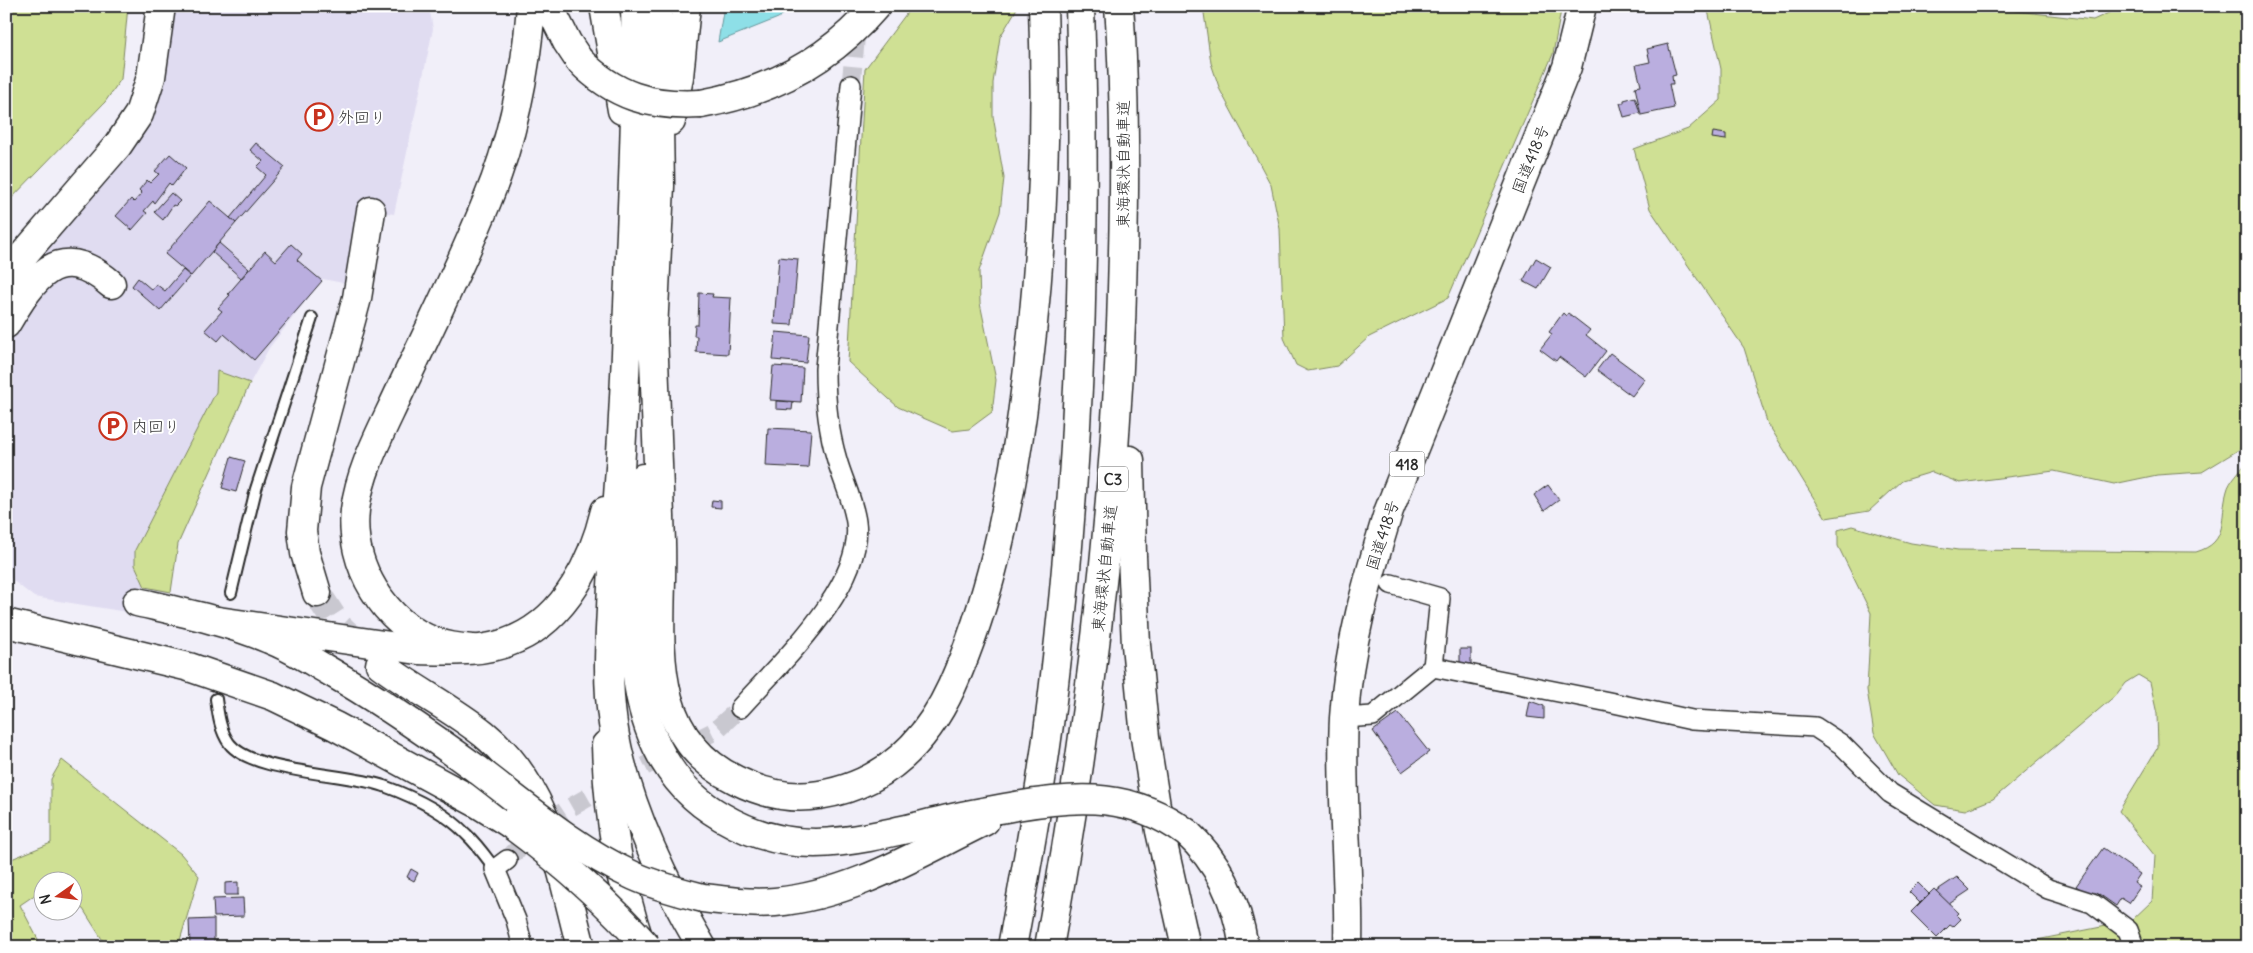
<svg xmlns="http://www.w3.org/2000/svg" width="2253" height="953" viewBox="0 0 2253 953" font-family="Delius,'Klee One',sans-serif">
  <rect width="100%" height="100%" fill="#f1eff9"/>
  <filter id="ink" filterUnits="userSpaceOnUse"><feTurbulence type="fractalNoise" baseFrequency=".02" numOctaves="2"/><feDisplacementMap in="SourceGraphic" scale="10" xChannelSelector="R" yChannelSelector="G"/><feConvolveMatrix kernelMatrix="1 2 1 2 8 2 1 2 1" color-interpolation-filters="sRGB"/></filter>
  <g filter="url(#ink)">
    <!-- built -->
    <polygon fill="#e0dcf1" points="166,6 429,6 433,29 394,214 371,211 358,286 323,279 269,348 250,383 178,544 164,618 34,597 6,575 6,323 26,258 105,166"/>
    <!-- green -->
    <g fill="#cfe094" stroke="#7d8660">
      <polygon points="6,6 128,6 121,79 105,102 6,204"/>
      <polygon points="912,6 1016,6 1016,10 1000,37 993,83 993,116 1004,178 1000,212 979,271 980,303 996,380 992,412 969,429 953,431 898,407 848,362 865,69"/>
      <polygon points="1203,6 1559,6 1561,10 1553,54 1448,298 1369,337 1337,366 1308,371 1296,365 1284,338 1280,229 1271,185 1220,90 1211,63"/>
      <polygon points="1707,6 2008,6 2016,11 2093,20 2124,6 2246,6 2244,58 2247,68 2247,418 2240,449 2202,472 2157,475 2114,484 2054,471 1960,483 1932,472 1902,481 1869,511 1826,518 1767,422 1744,348 1650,209 1634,149 1688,129 1721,100 1721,69"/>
      <polygon points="217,371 250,383 178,544 171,592 145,587 135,565 135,550 216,392"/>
      <path d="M 2247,462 L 2247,947 L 2002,947 L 2131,921 L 2152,901 L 2155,856 L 2119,811 L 2158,747 L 2157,714 L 2150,682 L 2138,675 L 2125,683 L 2116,695 L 1993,799 L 1965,810 L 1935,805 L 1898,775 L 1874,733 L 1867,690 L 1871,613 L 1838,546 L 1838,530 L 1852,526 L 1911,543 L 1958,550 L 2196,552 C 2230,542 2219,518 2227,491 C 2229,481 2241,470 2247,462 Z"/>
      <polygon points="62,760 181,854 199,876 178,947 107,947 83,909 73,903 72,880 42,880 42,890 20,905 42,947 6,947 6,860 9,860 51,843 51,779"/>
    </g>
    <!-- water -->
    <polygon fill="#8edfe7" stroke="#66979c" points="724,6 795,6 778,18 718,42"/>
    <!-- building -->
    <g fill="#baaedf" stroke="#2b2b2b">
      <polygon points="1668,44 1676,75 1672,76 1673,84 1669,84 1674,108 1641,115 1635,87 1641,86 1636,65 1650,62 1647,49"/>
      <polygon points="1635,97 1640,113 1624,117 1620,103 1624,103 1624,100"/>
      <polygon points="1713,132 1726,134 1726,140 1712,138"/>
      <polygon points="256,143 285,167 236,223 230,218 266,175 257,167 263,161 250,150"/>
      <polygon points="170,154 186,168 172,186 169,183 154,203 153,201 144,211 147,213 132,230 116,216 131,199 134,202 142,193 139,190 147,180 150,183 159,174 155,171"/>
      <polygon points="171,193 180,201 175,206 173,205 163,220 154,212"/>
      <polygon points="210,201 236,223 191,276 165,254"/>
      <polygon points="219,243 249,269 241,278 212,252"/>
      <polygon points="291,244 302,254 297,260 322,281 254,360 224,334 218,341 205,330 222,311 218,308 230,295 228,294 265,251 276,261"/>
      <polygon points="779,257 798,259 792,325 774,324"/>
      <polygon points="1536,258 1551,267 1538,289 1523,281"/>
      <polygon points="183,270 190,276 160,311 132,286 138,278 152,290 156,284 165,291"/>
      <polygon points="699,293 713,294 712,297 731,298 728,354 696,352 697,336 694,336 695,325 698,325"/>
      <polygon points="1563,313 1566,316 1568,313 1590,330 1586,335 1606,351 1586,377 1559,357 1556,361 1540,349 1552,334 1549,332"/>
      <polygon points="776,332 809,335 806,363 773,360"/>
      <polygon points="1610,353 1645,379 1632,396 1597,370"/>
      <polygon points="773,366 803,368 801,402 770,400"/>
      <polygon points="776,401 793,402 792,410 776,409"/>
      <polygon points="768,428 811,430 808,468 766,466"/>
      <polygon points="231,457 245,461 236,492 222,488"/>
      <polygon points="1548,485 1559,500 1544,511 1534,495"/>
      <polygon points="712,500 721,501 721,508 711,507"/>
      <rect x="1460" y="649" width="11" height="15"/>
      <polygon points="1530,701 1544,706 1544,719 1527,717"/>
      <polygon points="1398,713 1429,752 1402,772 1373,731"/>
      <polygon points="2103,848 2140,874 2134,883 2140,887 2129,903 2121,898 2116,906 2099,894 2095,899 2076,886"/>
      <polygon points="411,869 418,873 414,881 407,877"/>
      <polygon points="1957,877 1970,890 1949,904 1936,891"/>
      <polygon points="238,882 238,895 225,895 225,883"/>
      <polygon points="1918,883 1929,894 1920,903 1909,892"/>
      <polygon points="1934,889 1959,913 1957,915 1961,919 1953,927 1950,925 1937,938 1911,912"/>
      <polygon points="243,898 244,916 214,917 213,899"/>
      <polygon points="214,919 214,947 187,947 187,945 190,945 189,920"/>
    </g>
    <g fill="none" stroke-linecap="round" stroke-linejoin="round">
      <!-- minor-tunnel -->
      <g stroke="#c9c8d0" stroke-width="19" stroke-dasharray="19 9" stroke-linecap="butt">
        <polyline points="851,85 857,22"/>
        <polyline points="507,860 535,831 571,807 637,770 715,731 740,708"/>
      </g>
      <!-- motorway-tunnel -->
      <polyline stroke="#c9c8d0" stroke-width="28" stroke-dasharray="28 14" stroke-linecap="butt" points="317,593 339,627 364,650"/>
      <!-- service casing -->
      <g stroke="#2b2b2b" stroke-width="14">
        <g id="service">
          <polyline points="231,593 256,489 312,318"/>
          <path d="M 216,699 C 218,713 220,731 229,743 C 251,773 347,773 384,786 C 414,797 444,811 466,834 C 477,844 486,857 495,869"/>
        </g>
      </g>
      <!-- minor casing -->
      <g stroke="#2b2b2b" stroke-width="22">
        <g id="minor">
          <polyline points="1433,667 1609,702 1692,720 1815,727 1841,744 1890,793 2048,889 2092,903 2128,930 2134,947"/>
          <path d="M 740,708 C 779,664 865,586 856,522 C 853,500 843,481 837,460 C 828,430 825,401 825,369 L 851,85"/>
          <polyline points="1344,718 1373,716 1433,667 1440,598 1391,584"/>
          <polyline points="507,860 495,869 516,920 523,947"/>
        </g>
      </g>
      <!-- trunk casing -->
      <g stroke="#2b2b2b" stroke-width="31">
        <path id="trunk" d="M 1348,947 C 1350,871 1340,794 1344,718 C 1348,647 1368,578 1389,510 L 1567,67 L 1582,6"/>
      </g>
      <!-- motorway casing -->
      <g stroke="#2b2b2b" stroke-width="31">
        <g id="motorway">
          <polyline points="549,6 567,42 579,60"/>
          <polyline points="604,6 622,110"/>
          <path d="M 635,6 C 637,82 634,158 631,233 C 628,300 626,368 622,435 C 619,493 613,551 611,609 C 609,648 607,684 613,724 C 624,799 664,882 702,947"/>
          <path d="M 701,104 C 770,92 830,60 876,6"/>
          <polyline points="671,121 679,77 686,6"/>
          <polyline points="6,275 118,145 139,114 151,77 161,6"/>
          <path d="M 6,324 C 33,279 58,238 111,284"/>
          <path d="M 653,333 C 656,403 658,472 661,542 C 664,627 639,733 736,780 C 762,793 789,800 819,795 C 883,785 925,745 952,686 C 990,601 1009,508 1022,415 C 1041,280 1048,143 1043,6"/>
          <polyline points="652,352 660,186 657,6"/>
          <polyline points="1130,460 1132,556 1136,645 1145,737 1160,831 1186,947"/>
          <path d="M 643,478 C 635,590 605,750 722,817 C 751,834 782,843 815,843 C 862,842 908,828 953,818 C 974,813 995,810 1016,806"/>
          <polyline points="317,593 305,553 302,531 306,487 357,298 371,211"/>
          <path d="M 137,602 C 181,612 226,621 269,639 C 290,647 310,660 329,671 C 381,701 430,735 478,770"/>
          <path d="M 218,621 L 418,650 C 451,651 486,653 516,639 C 566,617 593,561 605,511"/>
          <polyline points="6,623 189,667 273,696 335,726 477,803 509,823"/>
          <path d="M 473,649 C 461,648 448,647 436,642 C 384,624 349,564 355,510 C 360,469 382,430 399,393 C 429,329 461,266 487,201 C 513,139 526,73 531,6"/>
          <path d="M 380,664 C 413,689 452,708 484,734 C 550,788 560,869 581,947"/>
          <path d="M 606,745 C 608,813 618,878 640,943"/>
          <path d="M 1187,833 C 1220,863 1237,903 1244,947"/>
          <path d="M 703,898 C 727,901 751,904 775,902 C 852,895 917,854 985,821"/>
          <path d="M 1012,947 C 1028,860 1044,772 1054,684 C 1081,460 1087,232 1080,6"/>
          <path d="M 1049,947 C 1091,717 1119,486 1123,253 C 1125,171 1125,88 1119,6"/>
        </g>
      </g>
      <!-- service -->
      <use href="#service" stroke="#fff" stroke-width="10"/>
      <!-- minor -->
      <use href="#minor" stroke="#fff" stroke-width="19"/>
      <!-- trunk -->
      <use href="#trunk" stroke="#fff" stroke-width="28"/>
      <!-- motorway -->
      <use href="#motorway" stroke="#fff" stroke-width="28"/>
      <!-- motorway-bridge casing -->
      <g stroke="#2b2b2b" stroke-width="31" stroke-linecap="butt">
        <g id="motorway-bridge">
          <path d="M 579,60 C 614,96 651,107 701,104"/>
          <path d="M 478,770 C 528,808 577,850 634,876 C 656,886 680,892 703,898"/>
          <path d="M 1016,806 C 1080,795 1133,793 1187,833"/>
          <path d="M 509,823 C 558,859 606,900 647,947"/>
        </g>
      </g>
      <!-- motorway-bridge -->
      <use href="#motorway-bridge" stroke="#fff" stroke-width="28"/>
    </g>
  </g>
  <!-- icons -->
  <defs>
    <g id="parking-ring" transform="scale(1.4375)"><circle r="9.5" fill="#fff" stroke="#c8321e" stroke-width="1.5"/><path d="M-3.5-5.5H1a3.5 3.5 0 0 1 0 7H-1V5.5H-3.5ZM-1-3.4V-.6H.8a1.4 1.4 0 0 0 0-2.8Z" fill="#c8321e"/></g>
  </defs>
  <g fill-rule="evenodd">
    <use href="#parking-ring" x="319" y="117"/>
    <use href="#parking-ring" x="113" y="426"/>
  </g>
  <g text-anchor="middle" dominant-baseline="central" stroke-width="4" stroke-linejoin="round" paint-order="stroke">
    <!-- shield labels -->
    <g fill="#fff" stroke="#6b6b6b" stroke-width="1">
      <rect x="1389.5" y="451.5" width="35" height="25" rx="4"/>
      <rect x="1098" y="466.5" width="30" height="25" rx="4"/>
    </g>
    <g font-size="15" font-weight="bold" fill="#2b2b2b">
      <text x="1407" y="464">418</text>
      <text x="1113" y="479">C3</text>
    </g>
    <!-- poi labels -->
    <g font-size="16" fill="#2b2b2b" stroke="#fff" text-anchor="start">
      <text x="338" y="117">外回り</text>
      <text x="132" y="426">内回り</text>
    </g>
    <!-- street labels -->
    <g font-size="16" fill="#2b2b2b" stroke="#fff">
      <text transform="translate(1530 159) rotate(-68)">国道418号</text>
      <text transform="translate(1123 164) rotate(-90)">東海環状自動車道</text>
      <text transform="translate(1382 535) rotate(-72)">国道418号</text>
      <text transform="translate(1104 568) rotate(-84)">東海環状自動車道</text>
    </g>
  </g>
  <!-- margin -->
  <rect width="2253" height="953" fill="none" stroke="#fff" stroke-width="25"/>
  <rect x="12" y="12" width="2228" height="928" fill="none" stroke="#2b2b2b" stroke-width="2" filter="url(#ink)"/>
  <!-- north arrow -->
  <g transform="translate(58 896) rotate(256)"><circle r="24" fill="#ffffff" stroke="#aaaaaa"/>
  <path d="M0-4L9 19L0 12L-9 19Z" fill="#c8321e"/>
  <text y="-8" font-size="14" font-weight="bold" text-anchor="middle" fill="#2b2b2b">N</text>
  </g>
</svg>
